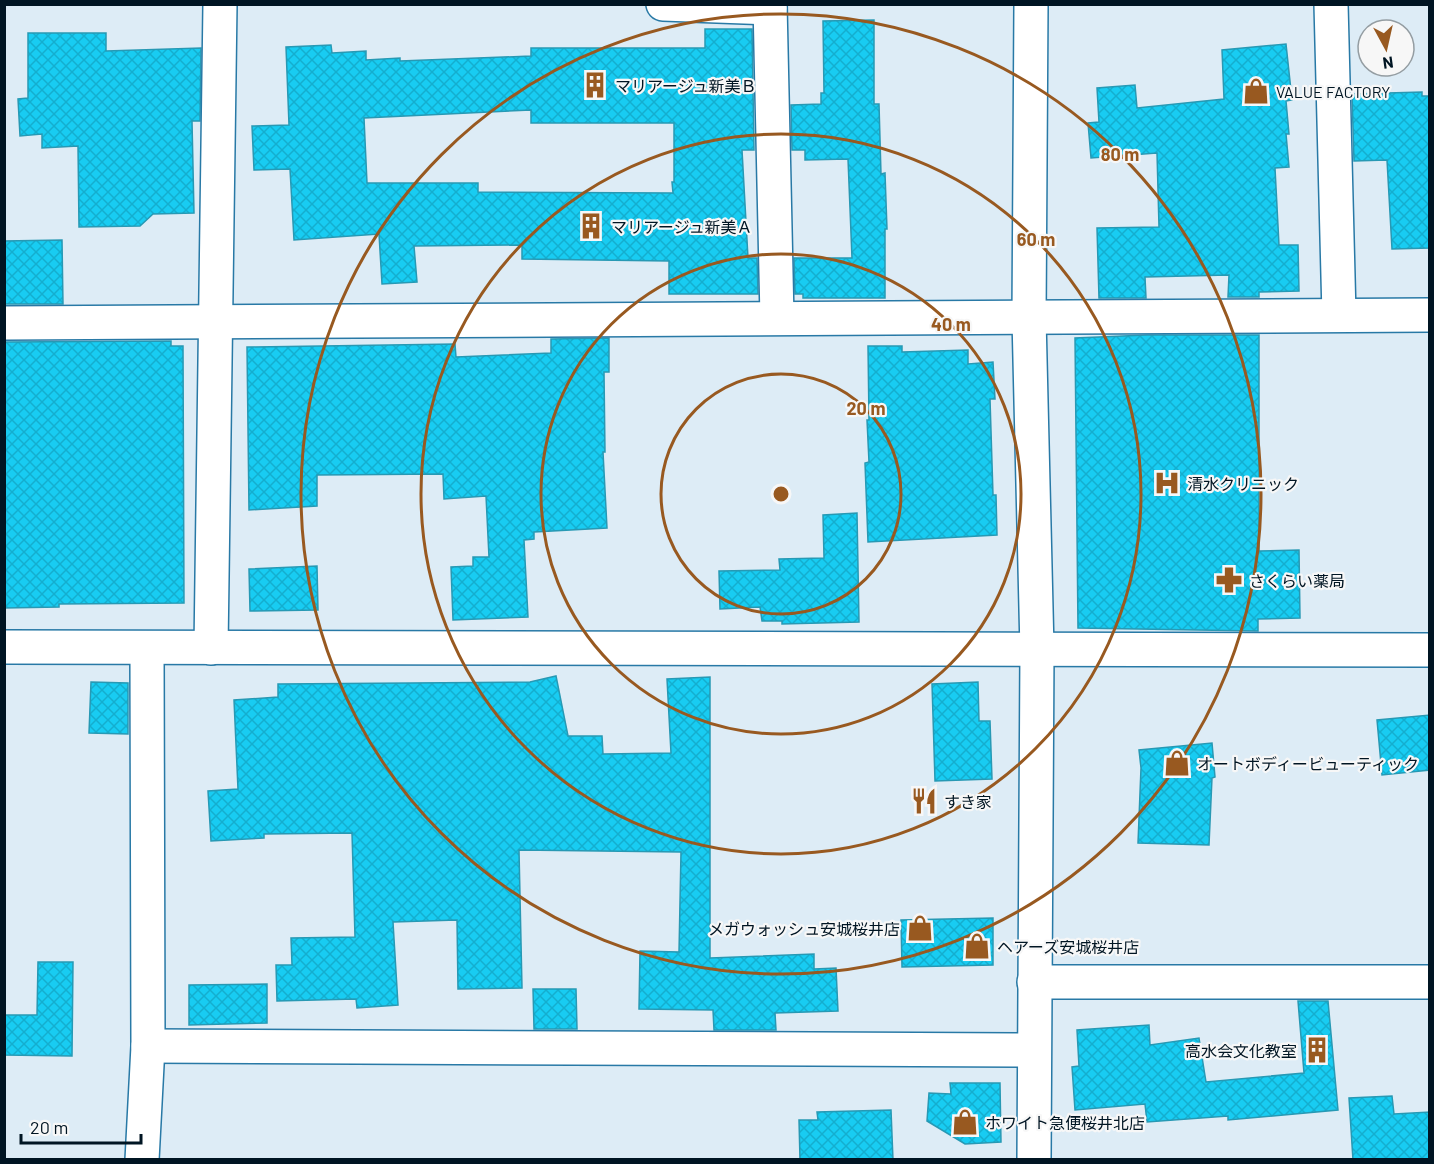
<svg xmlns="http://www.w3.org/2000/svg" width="1434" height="1164" viewBox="0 0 1434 1164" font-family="Barlow,'Noto Sans JP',sans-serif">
  <defs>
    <pattern id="building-cross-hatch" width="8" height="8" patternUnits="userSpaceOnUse" patternTransform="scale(1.5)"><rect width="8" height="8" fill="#18ccf2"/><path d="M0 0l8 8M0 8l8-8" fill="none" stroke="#14aecf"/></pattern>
  </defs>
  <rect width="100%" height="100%" fill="#ddecf6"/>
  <!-- building -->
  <g fill="url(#building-cross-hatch)" stroke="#2799b4" stroke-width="1.5" fill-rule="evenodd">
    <polygon points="874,20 874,104 879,104 881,174 885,173 887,229 885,229 885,298 803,298 803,294 795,294 794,258 852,258 848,159 805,160 805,150 792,150 791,105 821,104 821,93 824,93 823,21"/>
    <path d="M 705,29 L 752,29 L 754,150 L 742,150 L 748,258 L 757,258 L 758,294 L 669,294 L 669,261 L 522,259 L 522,245 L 414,246 L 417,282 L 382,284 L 379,234 L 294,240 L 290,169 L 254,170 L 252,126 L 289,125 L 286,47 L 331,45 L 332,53 L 366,51 L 366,60 L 400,58 L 400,61 L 531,56 L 531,48 L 705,48 ZM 531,110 L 531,123 L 674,123 L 674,182 L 672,182 L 673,193 L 478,192 L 478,183 L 367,183 L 364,118 Z"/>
    <polygon points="28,33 106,33 106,51 201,48 200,121 192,121 194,213 153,214 140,226 79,227 78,146 42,148 42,134 20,136 18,99 28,98"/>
    <polygon points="1286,44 1292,100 1286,101 1289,134 1286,134 1289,167 1275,168 1279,245 1298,245 1299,291 1259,292 1259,297 1228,297 1229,275 1145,277 1146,298 1099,298 1097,228 1159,227 1157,153 1091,158 1088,123 1099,122 1097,88 1135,85 1137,108 1224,99 1222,50"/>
    <polygon points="1422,92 1422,96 1430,96 1430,248 1392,249 1387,160 1354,161 1352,94"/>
    <polygon points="62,240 63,304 4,304 4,241"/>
    <polygon points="1147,335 1259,335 1259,551 1299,550 1300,618 1258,619 1258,631 1078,628 1075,338"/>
    <polygon points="609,338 609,372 604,372 605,452 603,452 607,528 534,532 534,539 524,540 528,617 453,620 451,567 473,566 473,557 489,557 486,496 444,499 443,474 317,475 317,506 249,510 247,347 455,344 456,357 551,353 551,339"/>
    <polygon points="171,341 171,346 183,346 184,603 59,604 59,607 4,608 4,342"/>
    <polygon points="868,346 902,346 902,352 968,350 968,364 993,362 995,399 990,399 993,495 996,495 997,535 868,542 865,463 869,462 867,420 869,420"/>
    <polygon points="857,513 859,622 782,624 782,621 762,621 760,607 720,609 719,571 780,570 779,559 824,558 823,515"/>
    <polygon points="317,566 318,610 250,611 249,569"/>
    <polygon points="556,676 568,736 602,736 603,754 671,753 667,679 710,677 710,958 814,954 814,969 836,968 838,1011 775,1013 776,1030 714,1030 713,1010 639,1009 640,951 679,952 681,852 519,850 522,988 458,989 457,920 393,922 398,1005 357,1008 356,999 277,1001 276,965 292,965 291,938 355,937 352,833 264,834 264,838 211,841 208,791 238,789 234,700 278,697 278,684 530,682"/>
    <polygon points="91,682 128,683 128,734 89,733"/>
    <polygon points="978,682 979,721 990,721 992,779 935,781 932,684"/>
    <polygon points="1430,715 1430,770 1382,775 1377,720"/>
    <polygon points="1212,743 1215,777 1212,778 1209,845 1138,843 1141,768 1139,750"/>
    <polygon points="993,918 993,965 902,967 901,920"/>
    <polygon points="38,962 73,962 72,1056 4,1055 4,1015 37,1015"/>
    <polygon points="267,984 267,1023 189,1025 189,985"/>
    <polygon points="533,989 576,989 577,1029 534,1029"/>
    <polygon points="1298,1001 1328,1001 1338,1110 1228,1120 1228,1116 1147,1122 1145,1104 1075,1110 1072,1067 1079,1066 1077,1030 1149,1025 1150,1045 1199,1038 1206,1082 1304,1073"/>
    <polygon points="950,1083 1000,1083 1001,1142 965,1144 927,1121 929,1093 951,1094"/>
    <polygon points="1392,1096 1394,1114 1430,1112 1430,1160 1353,1160 1349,1098"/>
    <polygon points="891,1110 893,1160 800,1160 799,1120 818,1120 817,1112"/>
  </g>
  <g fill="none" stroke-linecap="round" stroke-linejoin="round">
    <!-- minor casing -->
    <g stroke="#2879a6" stroke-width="36">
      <g id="minor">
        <polyline points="663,4 770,8"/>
        <polyline points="770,4 777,318"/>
        <polyline points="1331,4 1339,315"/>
        <polyline points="4,323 1430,315"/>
        <polyline points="4,647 1430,650"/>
        <polyline points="211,648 220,4"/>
        <polyline points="1034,982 1430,982"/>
        <polyline points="148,1046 1034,1050"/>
        <polyline points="142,1160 148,1046 147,648"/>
      </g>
    </g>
    <!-- tertiary casing -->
    <g stroke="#2879a6" stroke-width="36">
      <polyline id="tertiary" points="1031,4 1029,318 1037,650 1034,1160"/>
    </g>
    <!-- minor -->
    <use href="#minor" stroke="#fff" stroke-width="33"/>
    <!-- tertiary -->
    <use href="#tertiary" stroke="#fff" stroke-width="33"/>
  </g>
  <!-- distance rings -->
  <g fill="none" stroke="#985920" stroke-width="3">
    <circle cx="781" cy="494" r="120"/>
    <circle cx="781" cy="494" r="240"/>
    <circle cx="781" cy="494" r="360"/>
    <circle cx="781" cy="494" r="480"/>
  </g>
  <!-- icons -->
  <defs>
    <g id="building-bare" transform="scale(2.07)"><path d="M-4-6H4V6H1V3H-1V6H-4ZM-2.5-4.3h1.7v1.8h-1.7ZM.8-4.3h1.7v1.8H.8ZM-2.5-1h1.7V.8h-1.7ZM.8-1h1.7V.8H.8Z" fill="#985920" stroke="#f7f7f7" stroke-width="2.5" paint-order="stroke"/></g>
    <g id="shop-bare" transform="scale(2.07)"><path d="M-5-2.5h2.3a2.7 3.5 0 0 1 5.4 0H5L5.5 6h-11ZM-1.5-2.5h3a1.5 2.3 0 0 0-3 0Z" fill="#985920" stroke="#f7f7f7" stroke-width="2.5" paint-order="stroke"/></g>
    <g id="hospital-bare" transform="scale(2.07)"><path d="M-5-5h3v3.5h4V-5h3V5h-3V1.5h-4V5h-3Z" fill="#985920" stroke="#f7f7f7" stroke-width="2.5" paint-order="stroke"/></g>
    <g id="pharmacy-bare" transform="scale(2.07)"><path d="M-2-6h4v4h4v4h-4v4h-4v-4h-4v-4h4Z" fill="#985920" stroke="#f7f7f7" stroke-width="2.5" paint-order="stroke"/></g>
    <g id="restaurant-bare" transform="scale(2.07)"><path d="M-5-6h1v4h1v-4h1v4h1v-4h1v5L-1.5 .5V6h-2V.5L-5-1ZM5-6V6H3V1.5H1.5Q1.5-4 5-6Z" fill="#985920" stroke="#f7f7f7" stroke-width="2.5" paint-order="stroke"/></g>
  </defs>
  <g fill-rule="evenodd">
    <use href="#building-bare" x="595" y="85"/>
    <use href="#shop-bare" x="1256" y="91"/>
    <use href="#building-bare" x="591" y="226"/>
    <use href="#hospital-bare" x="1167" y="483"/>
    <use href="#pharmacy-bare" x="1229" y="580"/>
    <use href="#shop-bare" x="1177" y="763"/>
    <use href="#restaurant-bare" x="924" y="801"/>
    <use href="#shop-bare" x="920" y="928"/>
    <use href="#shop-bare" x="977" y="946"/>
    <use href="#building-bare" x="1317" y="1050"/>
    <use href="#shop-bare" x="965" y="1122"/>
  </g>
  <g text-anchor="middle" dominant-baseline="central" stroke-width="4.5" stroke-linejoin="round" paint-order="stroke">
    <!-- poi labels -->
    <g font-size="16" fill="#001523" stroke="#f7f7f7" text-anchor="start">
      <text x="615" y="85">マリアージュ新美Ｂ</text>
      <text x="1276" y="91">VALUE FACTORY</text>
      <text x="611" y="226">マリアージュ新美Ａ</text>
      <text x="1187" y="483">清水クリニック</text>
      <text x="1249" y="580">さくらい薬局</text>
      <text x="1197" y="763">オートボディービューティック</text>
      <text x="944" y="801">すき家</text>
      <text x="900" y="928" text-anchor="end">メガウォッシュ安城桜井店</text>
      <text x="997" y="946">ヘアーズ安城桜井店</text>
      <text x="1297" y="1050" text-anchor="end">高水会文化教室</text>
      <text x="985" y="1122">ホワイト急便桜井北店</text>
    </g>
  </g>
  <circle cx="781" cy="494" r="9" fill="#985920" stroke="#f7f7f7" stroke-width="3"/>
  <g font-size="18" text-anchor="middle" font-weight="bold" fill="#985920" stroke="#f7f7f7" stroke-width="4.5" stroke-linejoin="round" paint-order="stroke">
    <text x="1120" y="161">80 m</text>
    <text x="1036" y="246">60 m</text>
    <text x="951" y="331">40 m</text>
    <text x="866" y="415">20 m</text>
  </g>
  <!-- border -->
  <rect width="1434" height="1164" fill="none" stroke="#001523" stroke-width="12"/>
  <!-- north arrow -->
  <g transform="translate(1386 48) rotate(172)"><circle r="28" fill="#f7f7f7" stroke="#949da2" stroke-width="1.5"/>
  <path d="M0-4.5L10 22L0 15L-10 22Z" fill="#985920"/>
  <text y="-9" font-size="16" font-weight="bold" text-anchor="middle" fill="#001523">N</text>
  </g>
  <!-- scale -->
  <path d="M21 1134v9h120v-9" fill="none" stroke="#001523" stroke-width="3"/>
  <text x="30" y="1134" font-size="18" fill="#001523" stroke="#f7f7f7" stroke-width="4.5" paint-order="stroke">20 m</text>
</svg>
